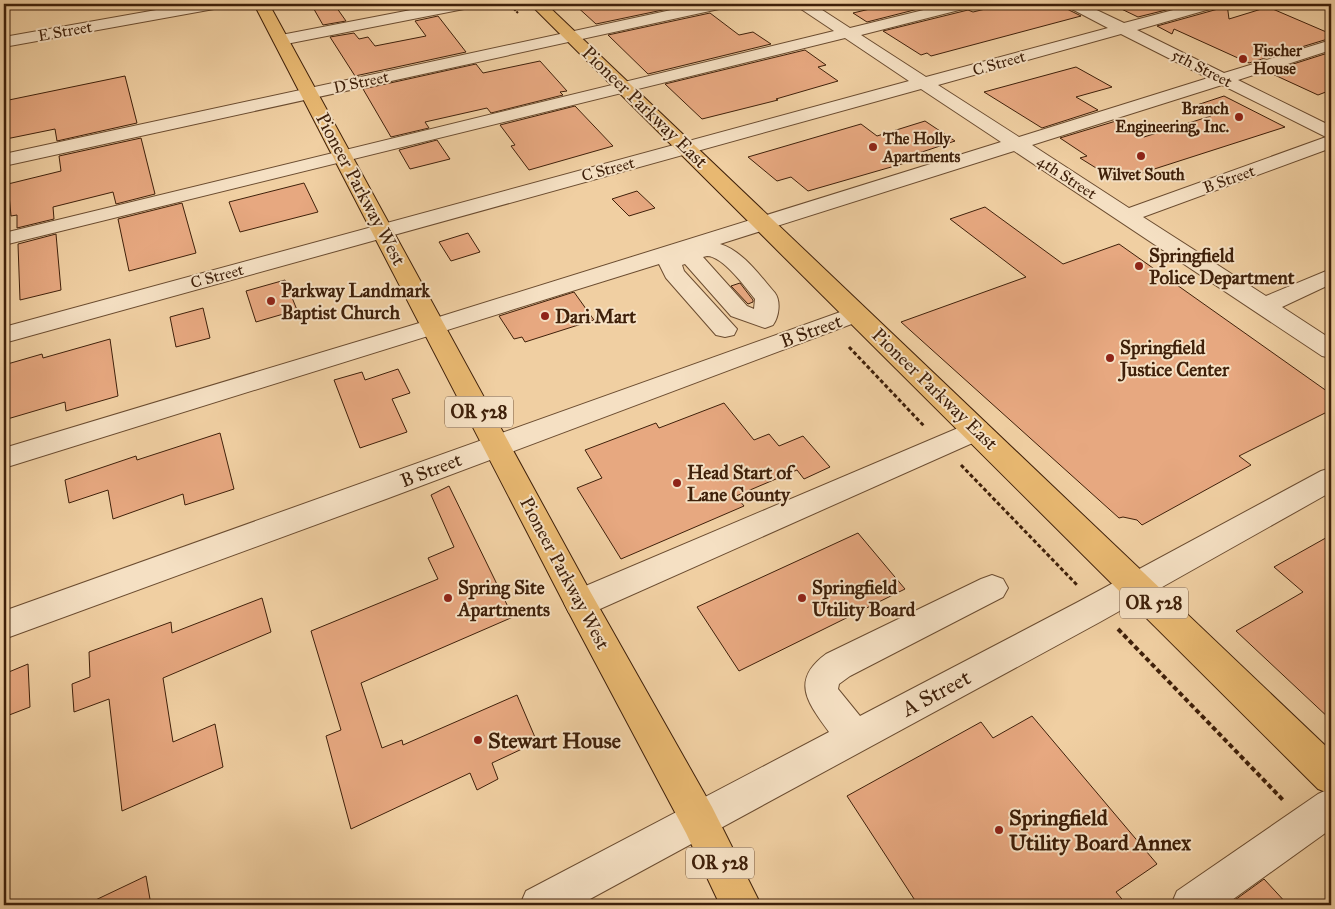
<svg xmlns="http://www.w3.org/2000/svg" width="1335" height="909" viewBox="0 0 1335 909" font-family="'IM FELL Great Primer',serif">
  <rect width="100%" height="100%" fill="#f0cfa2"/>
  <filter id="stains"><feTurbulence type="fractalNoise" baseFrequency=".004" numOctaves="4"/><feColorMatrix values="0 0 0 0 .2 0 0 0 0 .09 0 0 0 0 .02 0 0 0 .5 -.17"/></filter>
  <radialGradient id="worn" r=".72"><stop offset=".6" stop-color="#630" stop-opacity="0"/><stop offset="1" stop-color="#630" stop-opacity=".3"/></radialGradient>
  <!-- building -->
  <g fill="#e7a880" stroke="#3f200a">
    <polygon points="311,4 334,4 346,21 323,25"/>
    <polygon points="574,4 691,4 596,24"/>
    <polygon points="891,4 908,4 918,9 867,22 853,13"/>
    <polygon points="1006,4 1064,4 1067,9 1081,16 931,56 927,53 921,55 883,31 968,10 973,12"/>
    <polygon points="1111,4 1190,4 1138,17"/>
    <polygon points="1221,4 1227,4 1229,19 1268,7 1331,34 1331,38 1249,63 1174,29 1172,34 1157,26 1218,9"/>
    <polygon points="710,13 739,35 753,32 771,44 648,74 608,35"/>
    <polygon points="438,16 466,52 355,76 330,37 354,33 359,39 368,37 375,46 426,36 415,21"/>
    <polygon points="805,50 826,65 818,67 838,81 776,99 778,100 702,119 665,84"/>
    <polygon points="1331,52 1331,90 1318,95 1268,72"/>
    <polygon points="540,61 567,91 560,92 563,95 491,113 487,108 425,122 429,128 391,137 363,89 476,64 483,73"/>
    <polygon points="1076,67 1112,87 1076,97 1098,110 1042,128 984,92"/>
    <polygon points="125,76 137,123 57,141 55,129 6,139 4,101"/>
    <polygon points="1224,96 1285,127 1117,181 1080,158 1087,156 1060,138 1116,121 1144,137 1211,116 1194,106"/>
    <polygon points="575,106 613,146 529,170 511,146 515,145 500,125"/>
    <polygon points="925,121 955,141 907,157 912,161 808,191 791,177 777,181 748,157 861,124 877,136"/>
    <polygon points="141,138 155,194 116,204 113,192 53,207 54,219 17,228 17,215 11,216 8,184 61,171 59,156"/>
    <polygon points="437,140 450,159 410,169 399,150"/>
    <polygon points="304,183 318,212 240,232 229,202"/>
    <polygon points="637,191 655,208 629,216 612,199"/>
    <polygon points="182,203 196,253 129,271 118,219"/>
    <polygon points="985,207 1063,264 1119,244 1331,394 1331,410 1239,456 1251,465 1142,525 1137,520 1123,517 1119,518 901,322 1026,277 950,219"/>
    <polygon points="468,233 480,252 451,261 439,242"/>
    <polygon points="56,234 61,290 20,300 18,244"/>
    <polygon points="285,280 297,310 256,322 246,291"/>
    <polygon points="740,283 753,300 753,302 748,304 731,286"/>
    <polygon points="574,292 594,320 525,342 522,337 514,339 499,316"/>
    <polygon points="203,308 210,338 176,347 170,317"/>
    <polygon points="110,339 118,396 66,411 65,402 4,420 4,365 42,354 43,358"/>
    <polygon points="398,369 410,393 392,399 407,432 360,448 334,380 362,372 365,380"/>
    <polygon points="724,403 754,440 769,434 779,446 803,436 830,467 804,479 797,470 736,496 744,506 621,559 577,488 602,478 585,450 656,423 659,428"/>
    <polygon points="220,433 234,489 185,505 183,494 113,519 108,490 69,503 65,480 136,456 137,460"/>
    <polygon points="449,486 513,617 361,683 382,748 402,740 403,745 517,695 537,742 492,763 498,779 477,790 470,773 351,829 326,736 341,730 311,631 438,579 428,558 454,547 431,495"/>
    <polygon points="858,533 905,589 739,671 697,607"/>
    <polygon points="1331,535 1331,720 1236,631 1303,592 1274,567"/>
    <polygon points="262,598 271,632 163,678 173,742 215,724 223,767 122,811 109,699 74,712 72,684 90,677 89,652 171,622 172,633"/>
    <polygon points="28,664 30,707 4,717 4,674"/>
    <polygon points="1032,716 1157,864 1116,892 1127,905 918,905 847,796 981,722 993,738"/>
    <polygon points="146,876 151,905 85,905"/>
    <polygon points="1264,879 1288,905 1228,905"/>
  </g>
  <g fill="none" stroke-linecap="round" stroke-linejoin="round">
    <!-- minor casing -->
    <g stroke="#6b4c30" stroke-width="2">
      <g id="minor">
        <polygon points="190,4 222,4 219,7 214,9 4,47 4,37"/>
        <polygon points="442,4 472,4 469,7 464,9 281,45 275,43 273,40 275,37 281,35"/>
        <polygon points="699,4 727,4 724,7 719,9 4,166 4,154"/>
        <path d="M 796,4 L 813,4 L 850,28 L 948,4 L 973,4 L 971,7 L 861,35 L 926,77 L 1108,28 L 1068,7 L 1066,4 L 1084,4 L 1124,23 L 1196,4 L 1219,4 L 1217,7 L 1137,30 L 1224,73 L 1331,40 L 1331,50 L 1238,80 L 1331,126 L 1331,148 L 1143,217 L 1266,296 L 1331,269 L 1331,284 L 1282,307 L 1331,339 L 1331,358 L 1322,356 L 1014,151 L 720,244 C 743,251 760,276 775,293 C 781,301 779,317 773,325 L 765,328 L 731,316 L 685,264 L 682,265 L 684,271 L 737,329 L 734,335 L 725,337 L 716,335 L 666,278 L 659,264 L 4,468 L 4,448 L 426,321 L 1001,142 L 921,89 L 4,343 L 4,327 L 909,81 L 845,38 L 4,245 L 4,233 L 834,31 L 798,7 ZM 1121,34 L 1208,78 L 1019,137 L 938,85 ZM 1222,85 L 1326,137 L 1129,208 L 1032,145 ZM 707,256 C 723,256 746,288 755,299 L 754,309 L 747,306 L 703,257 Z"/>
        <polygon points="857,306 865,309 869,314 865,319 386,499 4,639 4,611"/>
        <polygon points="977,420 986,423 990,430 986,437 591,613 580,616 569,613 564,603 569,593"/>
        <path d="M 1331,468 L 1331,492 L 1100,622 L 579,905 L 520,905 L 526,891 L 829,732 C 809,704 789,681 826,654 L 981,579 L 992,575 L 1003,579 L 1008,588 L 1003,597 L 850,676 L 839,684 L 838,689 L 860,716 L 1078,602 L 1321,471 Z"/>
        <polygon points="1331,788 1331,829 1225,905 1171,905 1177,891 1318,794"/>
      </g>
    </g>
    <!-- major casing -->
    <g stroke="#3f200a" stroke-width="2">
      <g id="major">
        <polygon points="254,4 269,4 591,593 712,807 761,905 720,905 686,833 569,613"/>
        <polygon points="530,4 546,4 1331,751 1331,794 1318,789"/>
      </g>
    </g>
    <!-- path-far2 -->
    <polyline stroke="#3f200a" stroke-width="2" stroke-dasharray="2.5 1" stroke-linecap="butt" points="509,4 518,13"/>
    <!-- path-far1 -->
    <g stroke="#3f200a" stroke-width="3" stroke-dasharray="4 2.5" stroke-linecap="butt">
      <polyline points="849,347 924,426"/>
      <polyline points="961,465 1078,586"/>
    </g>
    <!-- path -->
    <polyline stroke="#3f200a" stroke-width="4" stroke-dasharray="5 3" stroke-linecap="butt" points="1118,629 1284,801"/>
    <!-- minor -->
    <use href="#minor" fill="#f5e0c3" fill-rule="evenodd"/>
    <!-- major -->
    <use href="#major" fill="#e8b871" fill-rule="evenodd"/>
  </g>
  <!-- markers -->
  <g fill="#8f2418" stroke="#f5e0c3" stroke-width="2">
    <circle cx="1243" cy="59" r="5"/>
    <circle cx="1239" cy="117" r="5"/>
    <circle cx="873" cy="147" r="5"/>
    <circle cx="1141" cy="156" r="5"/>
    <circle cx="1139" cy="266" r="5"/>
    <circle cx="271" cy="301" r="5"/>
    <circle cx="545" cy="316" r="5"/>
    <circle cx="1110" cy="358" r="5"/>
    <circle cx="677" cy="483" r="5"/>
    <circle cx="448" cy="598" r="5"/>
    <circle cx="802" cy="598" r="5"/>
    <circle cx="478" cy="740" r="5"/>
    <circle cx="999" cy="830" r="5"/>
  </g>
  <g text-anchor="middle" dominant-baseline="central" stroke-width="4" stroke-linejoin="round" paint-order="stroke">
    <!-- far-street labels -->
    <g font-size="16" fill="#3f200a" stroke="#f5e0c3">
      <text transform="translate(65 31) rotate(-10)">E Street</text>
      <text transform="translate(999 63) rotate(-16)">C Street</text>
      <text transform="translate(1202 68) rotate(27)">5th Street</text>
      <text transform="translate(361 82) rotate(-12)">D Street</text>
      <text transform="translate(608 169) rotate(-15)">C Street</text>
      <text transform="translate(1067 177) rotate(33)">4th Street</text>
      <text transform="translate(1229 179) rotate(-20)">B Street</text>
      <text transform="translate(217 276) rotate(-15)">C Street</text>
    </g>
    <!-- far-poi labels -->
    <g font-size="16" font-weight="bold" fill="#3f200a" stroke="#f5e0c3" text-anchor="start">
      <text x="1253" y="50">Fischer<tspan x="1253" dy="18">House</tspan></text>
      <text x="1229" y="108" text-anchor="end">Branch<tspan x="1229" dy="18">Engineering, Inc.</tspan></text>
      <text x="883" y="138">The Holly<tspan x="883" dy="18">Apartments</tspan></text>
      <text x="1141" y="174" text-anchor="middle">Wilvet South</text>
    </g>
    <!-- shield labels -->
    <g fill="#f5e0c3" stroke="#765a42" stroke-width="1">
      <rect x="445" y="396.5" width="68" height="31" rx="4"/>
      <rect x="1120" y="587.5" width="68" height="31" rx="4"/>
      <rect x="686" y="847.5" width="68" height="31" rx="4"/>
    </g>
    <g font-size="18" font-weight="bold" fill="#3f200a">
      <text x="479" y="412">OR 528</text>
      <text x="1154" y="603">OR 528</text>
      <text x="720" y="863">OR 528</text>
    </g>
    <!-- street labels -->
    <g font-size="19" fill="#3f200a" stroke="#f5e0c3">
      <text transform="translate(645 107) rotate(44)">Pioneer Parkway East</text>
      <text transform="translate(361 189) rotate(62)">Pioneer Parkway West</text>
      <text transform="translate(811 331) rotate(-20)">B Street</text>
      <text transform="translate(935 389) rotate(44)">Pioneer Parkway East</text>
      <text transform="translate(431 470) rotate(-21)">B Street</text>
      <text transform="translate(565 573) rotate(62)">Pioneer Parkway West</text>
    </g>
    <!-- poi labels -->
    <g font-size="19" font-weight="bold" fill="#3f200a" stroke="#f5e0c3" text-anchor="start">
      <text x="1149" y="255">Springfield<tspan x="1149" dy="22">Police Department</tspan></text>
      <text x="281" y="290">Parkway Landmark<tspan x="281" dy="22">Baptist Church</tspan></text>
      <text x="555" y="316">Dari Mart</text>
      <text x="1120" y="347">Springfield<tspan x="1120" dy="22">Justice Center</tspan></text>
      <text x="687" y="472">Head Start of<tspan x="687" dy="22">Lane County</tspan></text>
      <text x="458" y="587">Spring Site<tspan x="458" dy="22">Apartments</tspan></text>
      <text x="812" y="587">Springfield<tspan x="812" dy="22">Utility Board</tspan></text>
    </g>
    <!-- near-street labels -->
    <g font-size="22" fill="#3f200a" stroke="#f5e0c3">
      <text transform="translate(936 693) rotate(-28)">A Street</text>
    </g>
    <!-- near-poi labels -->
    <g font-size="22" font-weight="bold" fill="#3f200a" stroke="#f5e0c3" text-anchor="start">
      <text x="488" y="740">Stewart House</text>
      <text x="1009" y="817">Springfield<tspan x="1009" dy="25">Utility Board Annex</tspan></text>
    </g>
  </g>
  <!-- margin -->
  <rect width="1335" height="909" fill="none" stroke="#f0cfa2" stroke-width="20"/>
  <rect x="5" y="5" width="1325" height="899" fill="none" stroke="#3f200a" stroke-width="2.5"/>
  <rect x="10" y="10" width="1315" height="889" fill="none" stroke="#3f200a"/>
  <rect width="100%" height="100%" filter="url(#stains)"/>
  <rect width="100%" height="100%" fill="url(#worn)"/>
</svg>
